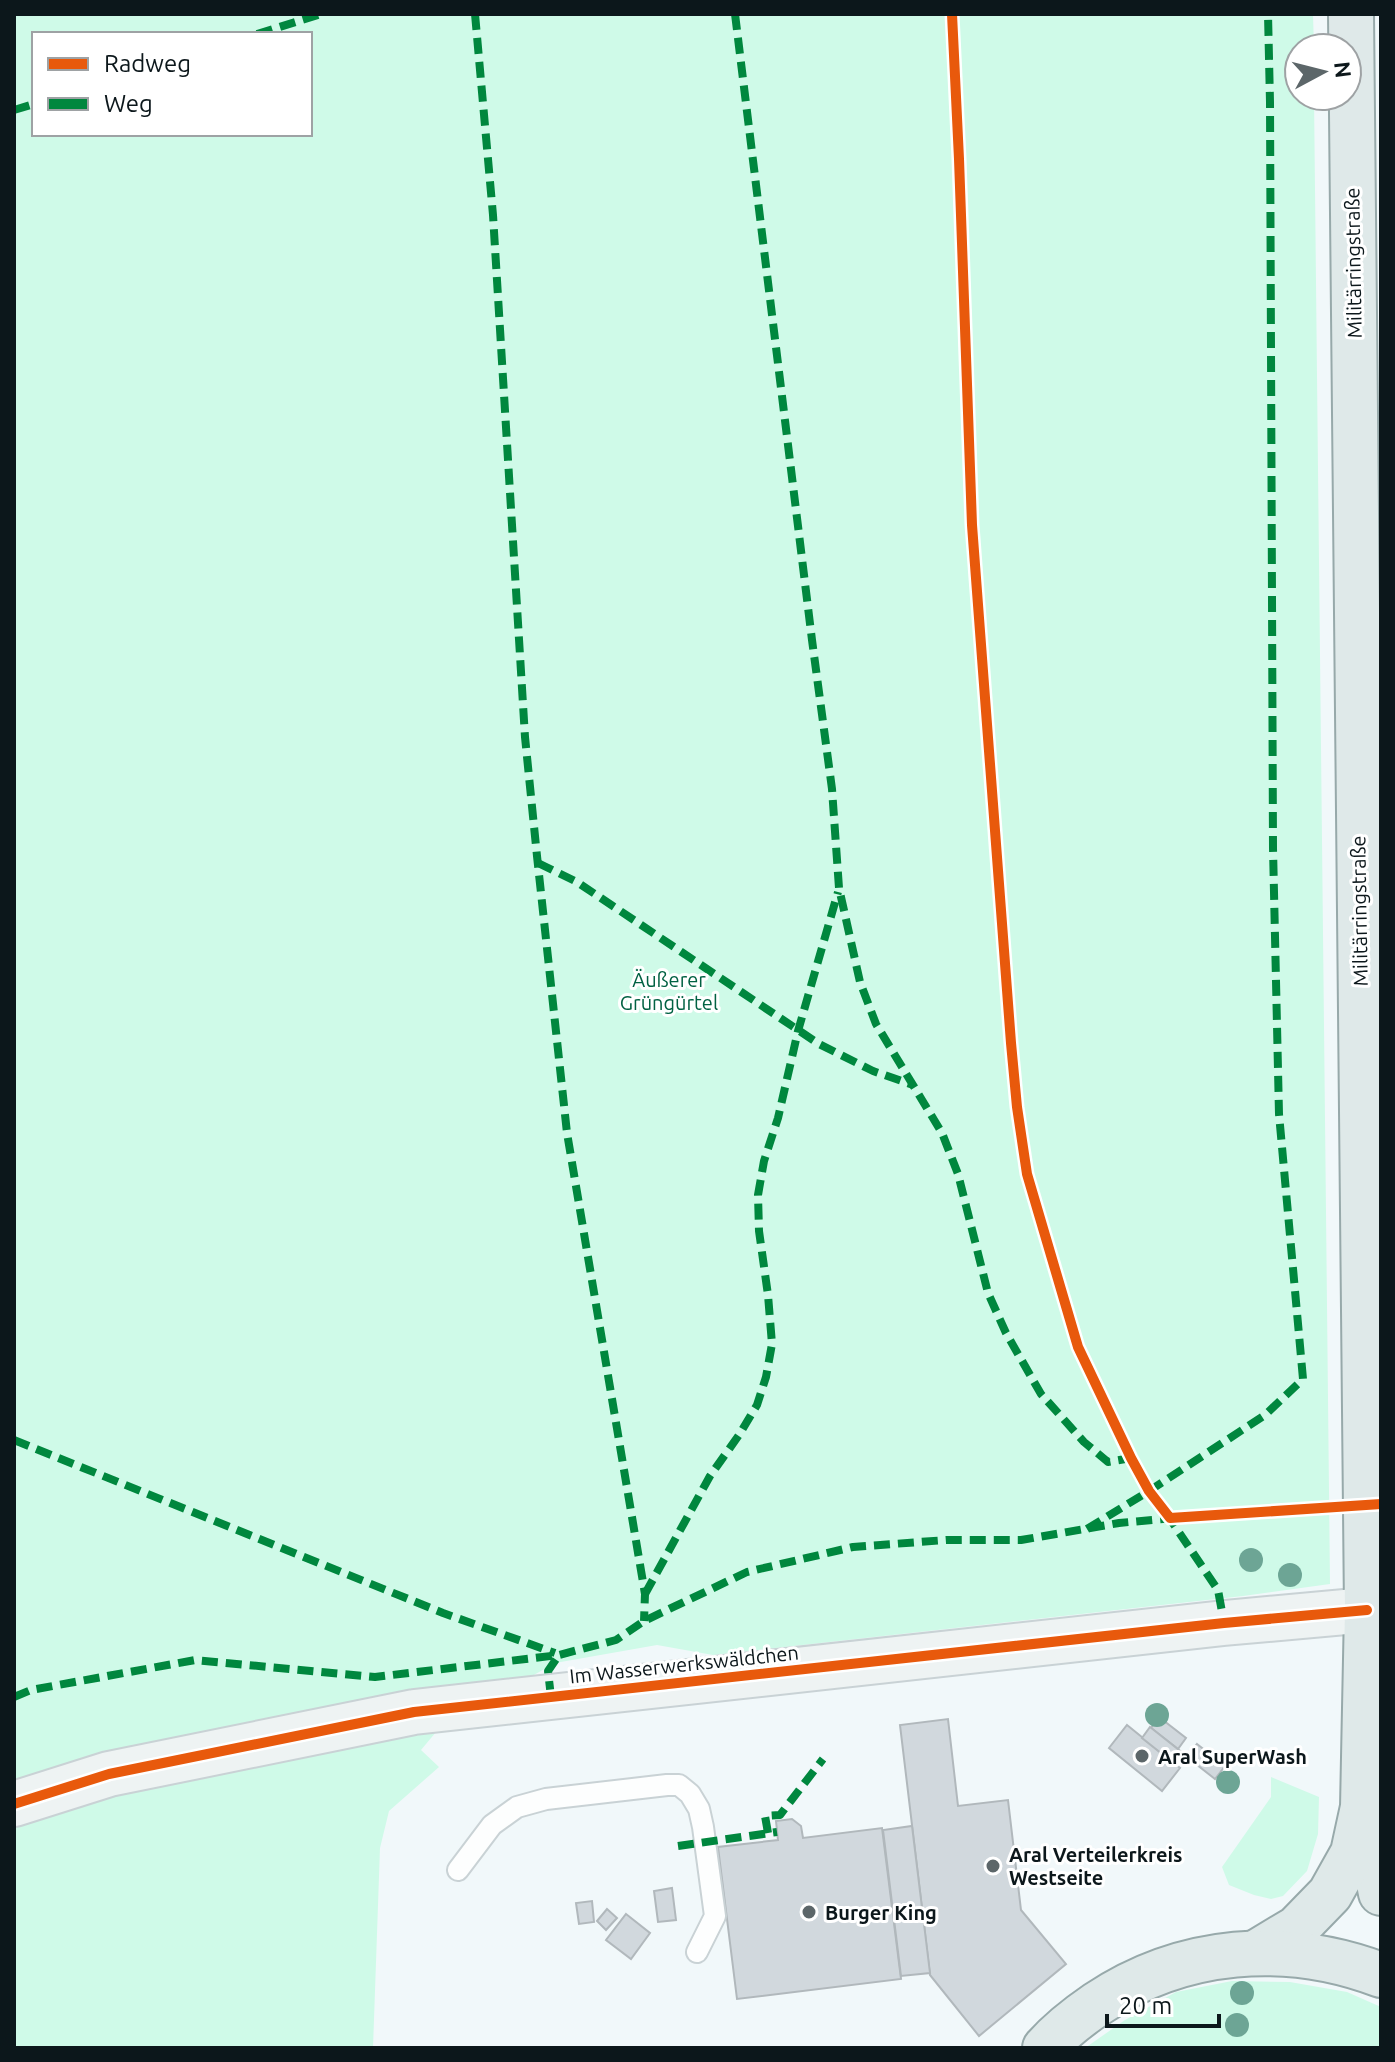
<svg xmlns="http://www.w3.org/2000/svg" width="1395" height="2062" viewBox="0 0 1395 2062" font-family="Ubuntu,sans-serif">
  <rect width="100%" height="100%" fill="#f1f8fa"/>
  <!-- green -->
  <g fill="#cffae8" fill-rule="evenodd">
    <path d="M 14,14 L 1313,14 L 1314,48 L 1299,48 L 1299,96 L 1314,96 L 1330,1584 L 1243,1596 L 713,1655 L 657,1645 L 555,1663 L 525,1680 L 477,1683 L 421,1750 L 439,1767 L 389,1811 L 380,1848 L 373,2048 L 14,2048 ZM 34,34 L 310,34 L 310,134 L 34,134 Z"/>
    <polygon points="1271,1777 1319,1797 1318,1834 1307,1871 1283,1896 1271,1899 1254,1895 1229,1885 1222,1867 1271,1797"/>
    <polygon points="1232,1981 1290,1982 1347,1992 1381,2007 1381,2048 1085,2048 1125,2020 1176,1992"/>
  </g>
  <!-- building -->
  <g fill="#d1d8dd" stroke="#b1b8bc" stroke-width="2">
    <polygon points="1159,1717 1186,1738 1178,1749 1151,1728"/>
    <polygon points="948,1719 958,1806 1008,1800 1021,1910 1066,1964 979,2036 930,1975 900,1725"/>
    <polygon points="1127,1725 1180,1768 1162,1791 1109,1748"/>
    <polygon points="1150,1727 1184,1754 1176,1765 1142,1738"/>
    <polygon points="1197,1744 1225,1766 1215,1779 1187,1757"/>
    <polygon points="792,1819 801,1826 803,1838 882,1828 901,1979 737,1999 718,1847 778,1840 776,1821"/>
    <polygon points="912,1826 930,1973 901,1976 883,1830"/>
    <polygon points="672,1888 676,1920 658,1922 654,1891"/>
    <polygon points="592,1901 594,1922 579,1924 576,1903"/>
    <polygon points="607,1909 617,1918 606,1930 597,1921"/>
    <polygon points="626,1914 650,1933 631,1959 606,1940"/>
  </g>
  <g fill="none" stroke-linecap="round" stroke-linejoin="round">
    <!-- lane casing -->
    <g stroke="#c9d2d5" stroke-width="24">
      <polyline id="lane" points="458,1870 492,1825 517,1807 546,1799 667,1785 679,1785 690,1794 699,1809 703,1827 715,1916 697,1952"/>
    </g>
    <!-- secondary casing -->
    <g stroke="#c9d2d5" stroke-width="48">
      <polyline id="secondary" points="14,1804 109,1774 414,1712 1224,1623 1367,1610"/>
    </g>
    <!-- primary casing -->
    <g stroke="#97a9aa" stroke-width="48">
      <g id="primary">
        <polyline points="1365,1817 1381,1893"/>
        <polyline points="1257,1952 1297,1928 1330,1894 1353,1853 1363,1807 1367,1610 1351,14"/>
        <path d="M 1045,2048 C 1060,2031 1078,2017 1097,2004 C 1182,1947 1286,1939 1381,1975"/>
      </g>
    </g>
    <!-- lane -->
    <use href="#lane" stroke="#fdfefe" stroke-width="20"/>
    <!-- secondary -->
    <use href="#secondary" stroke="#eef3f3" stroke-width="44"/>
    <!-- primary -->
    <use href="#primary" stroke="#dfe9e9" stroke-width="44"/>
    <!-- quiet -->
    <g stroke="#00873e" stroke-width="8" stroke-dasharray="16 8" stroke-linecap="butt">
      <polyline points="475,14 493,215 525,737 537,856 567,1133 645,1594 644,1621"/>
      <polyline points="735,14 812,640 832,789 839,888 860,982 876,1024 942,1133 958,1174 988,1293 1006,1333 1041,1394 1084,1442 1108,1462 1131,1458"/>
      <polyline points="257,34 321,14"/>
      <polyline points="14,110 34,104"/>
      <polyline points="538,863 577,882 819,1044 873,1071 913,1085"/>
      <polyline points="14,1440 443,1613 555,1653"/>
      <polyline points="1166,1513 1218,1590 1224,1623"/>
      <polyline points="1087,1529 1149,1491 1265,1415 1303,1379 1279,1114 1273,848 1270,102 1268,14"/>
      <polyline points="645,1594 710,1476 739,1435 757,1405 766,1377 772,1344 768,1295 759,1231 758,1195 764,1161 778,1118 798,1031 838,892"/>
      <polyline points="14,1697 31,1690 195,1660 375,1677 559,1655 616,1640 644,1621 747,1572 853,1547 946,1540 1021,1540 1119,1523 1173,1518"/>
      <polyline points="551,1697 548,1671 559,1655"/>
      <polyline points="768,1833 765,1816 780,1815 823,1759"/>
      <polyline points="678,1846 777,1832"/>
    </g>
    <!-- cycleway casing -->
    <g stroke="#fff" stroke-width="15">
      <g id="cycleway">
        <polyline points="952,14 959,159 972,525 1011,1043 1017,1107 1027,1174 1078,1347 1131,1458 1149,1491 1170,1518 1381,1504"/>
        <polyline points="14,1804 109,1774 414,1712 1224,1623 1367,1610"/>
      </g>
    </g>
    <!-- cycleway -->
    <use href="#cycleway" stroke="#e8590c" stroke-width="10"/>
  </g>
  <!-- trees -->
  <g fill="#6da595">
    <circle cx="1251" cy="1560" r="12"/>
    <circle cx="1290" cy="1575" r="12"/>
    <circle cx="1157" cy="1715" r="12"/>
    <circle cx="1228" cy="1782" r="12"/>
    <circle cx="1242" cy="1993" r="12"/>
    <circle cx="1237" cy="2025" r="12"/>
  </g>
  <!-- markers -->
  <g fill="#5c6669" stroke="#fff" stroke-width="3">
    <circle cx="1142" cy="1756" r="8"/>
    <circle cx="993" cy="1866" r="8"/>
    <circle cx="809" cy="1912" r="8"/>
  </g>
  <g text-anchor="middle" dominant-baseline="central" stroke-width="6" stroke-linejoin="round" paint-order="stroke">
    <!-- street labels -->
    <g font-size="20" fill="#0c171b" stroke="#fff">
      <text transform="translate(1353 263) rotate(-91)">Militärringstraße</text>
      <text transform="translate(1359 911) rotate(-91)">Militärringstraße</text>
      <text transform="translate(684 1664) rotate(-6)">Im Wasserwerkswäldchen</text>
    </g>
    <!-- park labels -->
    <g font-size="20" fill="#016142" stroke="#fff">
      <text x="669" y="979">Äußerer<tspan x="669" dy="23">Grüngürtel</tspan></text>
    </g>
    <!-- poi labels -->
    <g font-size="20" font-weight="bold" fill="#0c171b" stroke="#fff" text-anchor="start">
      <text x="1158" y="1756">Aral SuperWash</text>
      <text x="1009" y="1854">Aral Verteilerkreis<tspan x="1009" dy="23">Westseite</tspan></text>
      <text x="825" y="1912">Burger King</text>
    </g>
  </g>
  <!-- border -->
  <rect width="1395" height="2062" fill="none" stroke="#0c171b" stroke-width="32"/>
  <!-- legend -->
  <rect x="32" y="32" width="280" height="104" fill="#ffffff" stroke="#9ea2a4" stroke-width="2"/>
  <rect x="48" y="58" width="40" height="12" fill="#e8590c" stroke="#9ea2a4" stroke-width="2"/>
  <text x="104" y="72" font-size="24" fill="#0c171b">Radweg</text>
  <rect x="48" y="98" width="40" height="12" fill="#00873e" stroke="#9ea2a4" stroke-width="2"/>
  <text x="104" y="112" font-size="24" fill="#0c171b">Weg</text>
  <!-- north arrow -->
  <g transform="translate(1323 72) rotate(83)"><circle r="38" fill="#ffffff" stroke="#9ea2a4" stroke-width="2"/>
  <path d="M0-6L14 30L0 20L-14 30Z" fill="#5c6669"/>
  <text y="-12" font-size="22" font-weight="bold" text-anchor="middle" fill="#0c171b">N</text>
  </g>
  <!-- scale -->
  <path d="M1107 2014v12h112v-12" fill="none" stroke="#0c171b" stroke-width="4"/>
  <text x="1119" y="2014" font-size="24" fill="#0c171b" stroke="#ffffff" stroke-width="6" paint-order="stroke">20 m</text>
</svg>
